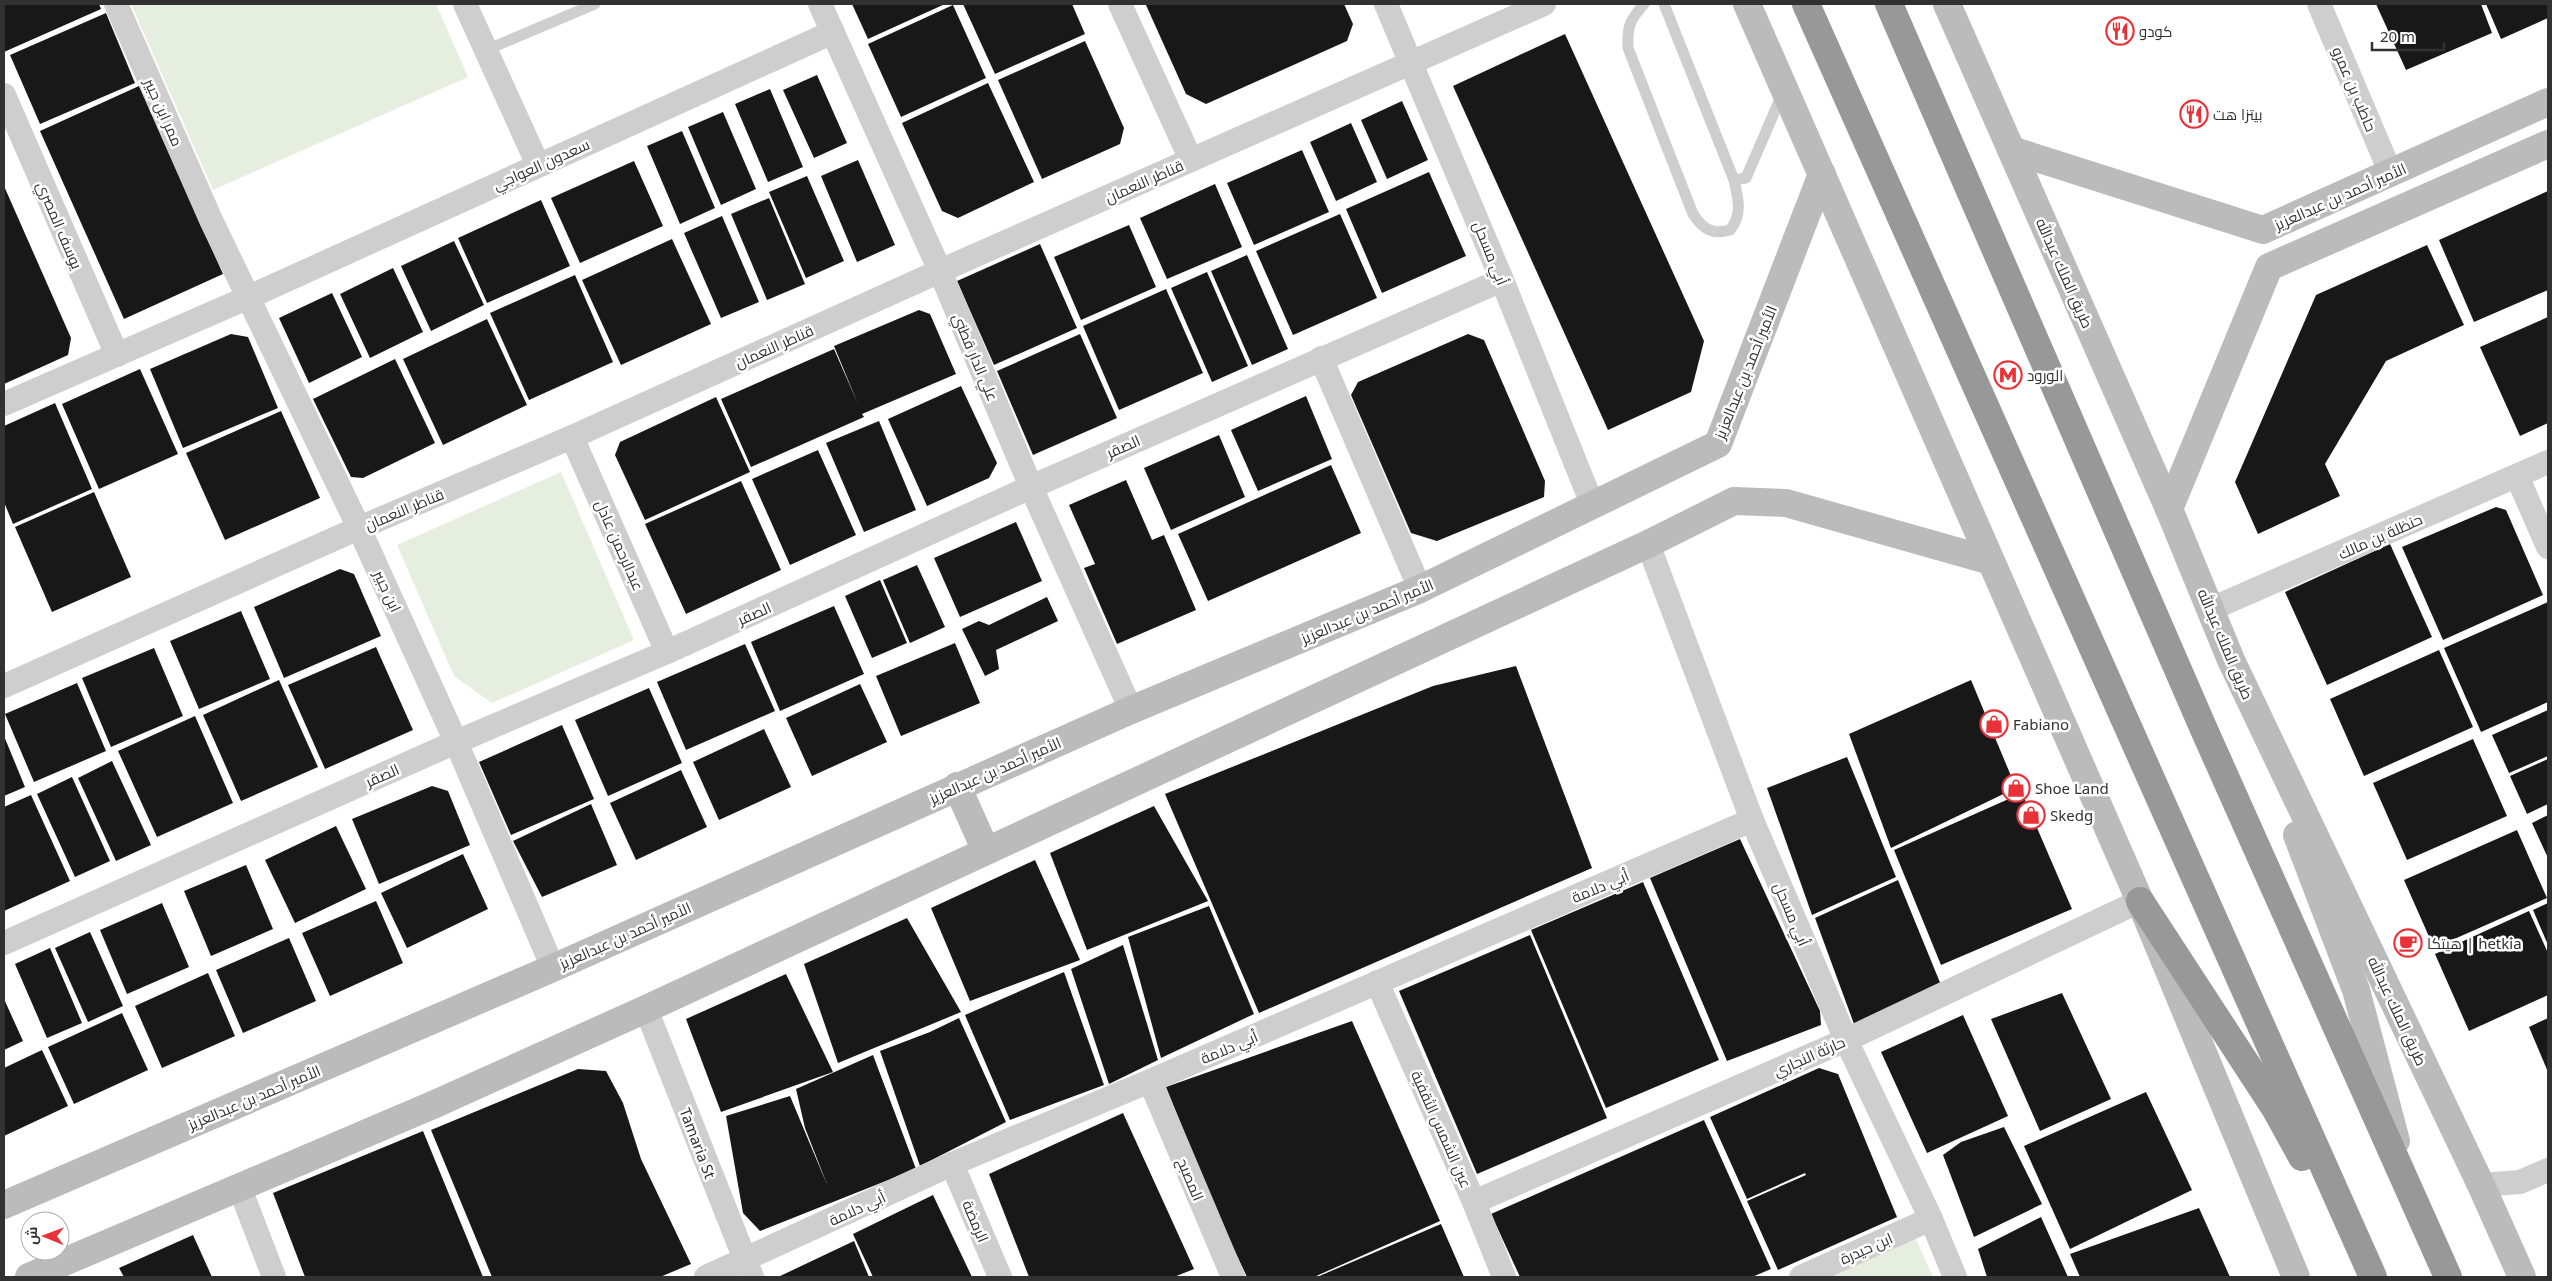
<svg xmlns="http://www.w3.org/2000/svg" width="2552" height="1281" viewBox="0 0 2552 1281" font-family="'Noto Sans',Cairo,sans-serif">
  <rect width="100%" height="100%" fill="#fff"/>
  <!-- green -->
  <g fill="#e6eedf">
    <polygon points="131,4 436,4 468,77 213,190"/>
    <polygon points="561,472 634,640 492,703 454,676 397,545"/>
    <polygon points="1914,1235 1933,1277 1823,1277"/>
  </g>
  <!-- building -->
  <g fill="#181818">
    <polygon points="4,4 99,4 101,9 4,52"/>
    <polygon points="852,4 945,4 868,39"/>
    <polygon points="963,4 1072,4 1085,34 995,74"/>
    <polygon points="1149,4 1344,4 1353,24 1347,41 1206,104 1186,94 1146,5"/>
    <polygon points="2376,4 2481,4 2492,33 2406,70"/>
    <polygon points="2486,4 2548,4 2548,18 2501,39"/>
    <polygon points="953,5 986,78 901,117 868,44"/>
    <polygon points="106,13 135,83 40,124 10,55"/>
    <polygon points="1565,34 1704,341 1691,392 1608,430 1453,86"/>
    <polygon points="1085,41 1124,128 1120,144 1042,179 998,80"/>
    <polygon points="817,75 847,143 814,158 783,90"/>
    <polygon points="988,83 1034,182 958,218 942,211 902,123"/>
    <polygon points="139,86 223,274 124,319 40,131"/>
    <polygon points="770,89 803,167 768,182 735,104"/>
    <polygon points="1402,101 1428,160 1387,179 1361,120"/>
    <polygon points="723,112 756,189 721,205 688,127"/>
    <polygon points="1351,123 1377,182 1336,201 1310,142"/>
    <polygon points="682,131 715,208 680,224 647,146"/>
    <polygon points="1302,150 1329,212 1254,245 1227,183"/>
    <polygon points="858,160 895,245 857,262 821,176"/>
    <polygon points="634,161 663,226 580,263 551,198"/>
    <polygon points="1429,172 1466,256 1382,293 1346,209"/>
    <polygon points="807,176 844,261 806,278 769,192"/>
    <polygon points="1215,184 1242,247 1167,279 1140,218"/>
    <polygon points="4,186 71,338 68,355 4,384"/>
    <polygon points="2548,191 2548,290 2474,322 2439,240"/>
    <polygon points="769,198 805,284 767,300 731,214"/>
    <polygon points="541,200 570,266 487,303 458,238"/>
    <polygon points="1340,214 1377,298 1293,335 1256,251"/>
    <polygon points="722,216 759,302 721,318 684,233"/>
    <polygon points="1129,225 1156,287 1081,320 1054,257"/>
    <polygon points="672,239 711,324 621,365 582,280"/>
    <polygon points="454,241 484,305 431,331 401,266"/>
    <polygon points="1040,244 1077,328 994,365 957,281"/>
    <polygon points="2427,245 2464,325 2386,361 2325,464 2340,496 2258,534 2235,482 2316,295"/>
    <polygon points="1247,255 1288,349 1252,365 1211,271"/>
    <polygon points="393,268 423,332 370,358 340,294"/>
    <polygon points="1207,272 1248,366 1212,382 1171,288"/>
    <polygon points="575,275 613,362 529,400 490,313"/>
    <polygon points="1166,289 1203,373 1119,410 1083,326"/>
    <polygon points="332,293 362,357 309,383 279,318"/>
    <polygon points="919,310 930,314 956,374 862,414 864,417 751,467 721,399 834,349 858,404 834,346"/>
    <polygon points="2548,317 2548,423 2520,436 2480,347"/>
    <polygon points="487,319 527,405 443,445 403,359"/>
    <polygon points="231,334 248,337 278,408 183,448 150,369"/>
    <polygon points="1080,334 1117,418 1033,455 997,371"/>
    <polygon points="1468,334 1484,340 1545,481 1544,497 1437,541 1411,533 1351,395 1358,382"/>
    <polygon points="395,359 435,443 363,478 351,477 313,399"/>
    <polygon points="140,369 178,454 99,489 62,404"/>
    <polygon points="961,386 997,463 989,478 927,506 888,419"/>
    <polygon points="1306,396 1332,459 1258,491 1231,430"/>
    <polygon points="716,397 750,472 645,520 615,455 620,442"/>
    <polygon points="55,403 92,489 13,524 4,502 4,426"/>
    <polygon points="281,411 320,498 225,540 186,453"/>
    <polygon points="879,421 916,510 864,532 826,443"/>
    <polygon points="1219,435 1245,497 1171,530 1144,468"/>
    <polygon points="818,450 856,535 790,565 752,479"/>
    <polygon points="1331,465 1361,533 1208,601 1178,534"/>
    <polygon points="1126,480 1152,540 1164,535 1196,610 1117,644 1084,568 1095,564 1069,505"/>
    <polygon points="741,481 781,570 686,614 645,524"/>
    <polygon points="94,492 131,577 52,612 15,527"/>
    <polygon points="2496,507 2506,510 2543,595 2443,640 2402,547"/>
    <polygon points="1016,522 1042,581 960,617 934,558"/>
    <polygon points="2390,544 2432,637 2327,685 2285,592"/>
    <polygon points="917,565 945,627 910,643 883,580"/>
    <polygon points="340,569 354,574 381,636 284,678 254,607"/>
    <polygon points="880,580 907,643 872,658 845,596"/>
    <polygon points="1047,597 1058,621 996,650 999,669 985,676 962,629 979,621 989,625"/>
    <polygon points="2548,602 2548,702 2481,732 2444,648"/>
    <polygon points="834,606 864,674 780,711 751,642"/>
    <polygon points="241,611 270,679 199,709 170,641"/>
    <polygon points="955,643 980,703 901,736 876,676"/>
    <polygon points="745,644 775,711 686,750 657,682"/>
    <polygon points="376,647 413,730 325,769 288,685"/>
    <polygon points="154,648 183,716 111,747 82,678"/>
    <polygon points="2439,650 2473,727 2364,776 2330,699"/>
    <polygon points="1516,666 1592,868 1259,1013 1165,794 1433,686"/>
    <polygon points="279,680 318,767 241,801 203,715"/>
    <polygon points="1971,680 2016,788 1891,848 1849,734"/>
    <polygon points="77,683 106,751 34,782 5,714"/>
    <polygon points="860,684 887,742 812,776 786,718"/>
    <polygon points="649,688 682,763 608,796 575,720"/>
    <polygon points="2548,710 2548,756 2509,773 2492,735"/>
    <polygon points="195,716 233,803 157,837 118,751"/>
    <polygon points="562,725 594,799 511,835 479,762"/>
    <polygon points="764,729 791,787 719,820 693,762"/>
    <polygon points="4,736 25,787 4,796"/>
    <polygon points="2473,739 2507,816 2407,860 2373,783"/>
    <polygon points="1847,757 1896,877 1812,915 1767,788"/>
    <polygon points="2548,759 2548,804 2527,814 2510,776"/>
    <polygon points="112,761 151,845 116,861 78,778"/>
    <polygon points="681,770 707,827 636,860 610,803"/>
    <polygon points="72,777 110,861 75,877 37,794"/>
    <polygon points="432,786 448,791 470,845 379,884 352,819"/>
    <polygon points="2022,793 2072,909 1941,965 1894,850"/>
    <polygon points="31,795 70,881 4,911 4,807"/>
    <polygon points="591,804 617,865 542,897 513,841"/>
    <polygon points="1154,806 1208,901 1087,950 1050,853"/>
    <polygon points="2548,815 2548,858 2532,823"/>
    <polygon points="336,826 366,889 295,923 265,860"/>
    <polygon points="2517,830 2547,898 2434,948 2404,880"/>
    <polygon points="1740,839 1820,1011 1821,1025 1727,1061 1650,878"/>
    <polygon points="463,854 488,909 407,948 381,893"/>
    <polygon points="1035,860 1080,960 970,1001 931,908"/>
    <polygon points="246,865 273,929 211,956 184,891"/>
    <polygon points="1898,880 1941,985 1854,1024 1815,918"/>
    <polygon points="1643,882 1719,1060 1606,1108 1531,930"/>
    <polygon points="376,901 403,963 330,996 302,933"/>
    <polygon points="162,903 189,967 127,994 100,930"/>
    <polygon points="2548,903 2548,945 2533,910"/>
    <polygon points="1209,906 1254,1014 1161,1058 1128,937"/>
    <polygon points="2529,911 2548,953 2548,995 2469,1031 2435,954"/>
    <polygon points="907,918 961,1012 838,1063 804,964"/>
    <polygon points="90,932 123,1006 88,1022 55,948"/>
    <polygon points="1530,935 1607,1118 1477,1174 1399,991"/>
    <polygon points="289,938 316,1001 243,1033 216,970"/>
    <polygon points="1123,945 1158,1060 1109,1084 1071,969"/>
    <polygon points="50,948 82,1023 47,1038 15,964"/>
    <polygon points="1064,972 1104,1085 1010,1120 965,1015"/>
    <polygon points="208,973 235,1036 162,1068 135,1006"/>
    <polygon points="786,974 833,1072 721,1112 686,1019"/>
    <polygon points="2062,993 2111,1099 2040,1131 1991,1019"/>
    <polygon points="4,999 23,1041 4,1050"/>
    <polygon points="122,1013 148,1070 74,1104 48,1047"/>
    <polygon points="1963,1015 2008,1116 1927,1153 1881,1052"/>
    <polygon points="959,1018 1006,1122 920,1166 880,1051 930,1032"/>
    <polygon points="2548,1018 2548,1072 2529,1027"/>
    <polygon points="1352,1021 1440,1221 1314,1277 1247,1277 1214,1207 1166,1087"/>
    <polygon points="42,1050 68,1106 4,1136 4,1068"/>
    <polygon points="873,1055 916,1169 760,1231 743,1213 726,1116 790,1096 828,1187 805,1128 796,1089"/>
    <polygon points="1819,1068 1838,1074 1897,1217 1778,1270 1747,1201 1806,1175 1805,1173 1747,1199 1710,1117"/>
    <polygon points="578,1069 606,1071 623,1103 641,1159 691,1264 660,1277 492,1277 431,1130"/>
    <polygon points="2146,1092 2192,1190 2070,1249 2024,1146"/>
    <polygon points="1123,1113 1194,1269 1174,1277 1029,1277 989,1174"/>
    <polygon points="1704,1120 1771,1269 1752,1277 1520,1277 1491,1214"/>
    <polygon points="2004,1127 2042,1204 1974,1237 1943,1155 1961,1142"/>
    <polygon points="423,1131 483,1277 305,1277 273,1193"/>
    <polygon points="933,1195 972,1277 873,1277 853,1234"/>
    <polygon points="2199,1208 2230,1277 2080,1277 2070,1254"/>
    <polygon points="2041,1217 2068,1277 1987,1277 1978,1249"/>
    <polygon points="1441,1224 1464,1277 1317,1277"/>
    <polygon points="193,1235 212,1277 124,1277 119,1268"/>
    <polygon points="854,1241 869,1277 778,1277"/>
  </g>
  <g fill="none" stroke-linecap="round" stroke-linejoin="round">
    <!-- lane -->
    <g stroke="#cecece" stroke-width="11">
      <path d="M 1644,4 C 1630,20 1627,26 1628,48 L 1693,214 C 1703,229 1712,235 1730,230 C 1743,215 1738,197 1734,180 L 1664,4"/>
      <polyline points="486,50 595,4"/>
      <polyline points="1734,180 1746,178 1783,92"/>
    </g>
    <!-- street -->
    <g stroke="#cecece" stroke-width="24">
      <polyline points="116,4 211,220 359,528 456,742 553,968"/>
      <polyline points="465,4 538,165"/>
      <polyline points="820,4 940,271 1031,487 1131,710"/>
      <polyline points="1120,4 1191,160"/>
      <polyline points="1386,4 1502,280 1592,504"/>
      <polyline points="2319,4 2391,174"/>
      <polyline points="4,95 117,355"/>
      <polyline points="1321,358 1420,589"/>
      <polyline points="4,404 249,297 833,32"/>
      <polyline points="572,437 667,652"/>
      <polyline points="2517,476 2548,547"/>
      <polyline points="1648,544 1752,820 1846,1040 1931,1219 1955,1277"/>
      <polyline points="2211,609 2548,462"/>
      <polyline points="4,686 359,528 572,437 940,271 1544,4"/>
      <polyline points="4,943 456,742 667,652 1031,487 1502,280"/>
      <polyline points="1377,982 1474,1202 1504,1277"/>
      <polyline points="646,1009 752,1277"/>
      <polyline points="1150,1081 1233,1277"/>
      <polyline points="952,1164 1000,1277"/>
      <polyline points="2481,1185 2520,1182 2548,1170"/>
      <polyline points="239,1186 274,1277"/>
      <polyline points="1474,1202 1846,1040 2140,901"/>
      <polyline points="706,1277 952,1164 1150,1081 1752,820"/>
      <polyline points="1801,1277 1931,1219"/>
    </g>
    <!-- secondary -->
    <g stroke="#bbb" stroke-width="28">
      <polyline points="1747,4 2140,901 2296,1277"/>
      <polyline points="1947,4 2169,509 2231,660 2481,1185 2522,1277"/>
      <polyline points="2011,150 2263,230 2548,102"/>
      <polyline points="2169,509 2269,267 2548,144"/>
      <polyline points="957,786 986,851"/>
      <polyline points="2297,835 2356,990 2396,1141"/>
      <polyline points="4,1205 553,968 1131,710 1420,589 1718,444 1822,174"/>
      <polyline points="29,1277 435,1104 646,1009 1648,544 1734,501 1786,503 1991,561"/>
    </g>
    <!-- highway -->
    <g stroke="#989898" stroke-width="28">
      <polyline points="1806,4 2373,1277"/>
      <polyline points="1889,4 2202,725 2448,1277"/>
      <polyline points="2140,901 2275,1108 2302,1157"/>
    </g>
  </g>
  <!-- icons -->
  <defs>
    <g id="restaurant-ring" transform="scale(1.4375)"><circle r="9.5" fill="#fff" stroke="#e8323a" stroke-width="1.5"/><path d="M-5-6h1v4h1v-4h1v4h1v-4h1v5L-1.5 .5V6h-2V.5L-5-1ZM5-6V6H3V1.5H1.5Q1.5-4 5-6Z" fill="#e8323a"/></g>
    <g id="metro-ring" transform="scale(1.4375)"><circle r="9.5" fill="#fff" stroke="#e8323a" stroke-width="1.5"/><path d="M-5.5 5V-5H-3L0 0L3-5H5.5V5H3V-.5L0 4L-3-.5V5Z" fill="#e8323a"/></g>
    <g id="shop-ring" transform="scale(1.4375)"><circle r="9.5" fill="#fff" stroke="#e8323a" stroke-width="1.5"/><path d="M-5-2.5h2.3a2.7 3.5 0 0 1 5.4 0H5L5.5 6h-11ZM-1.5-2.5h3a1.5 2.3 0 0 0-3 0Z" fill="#e8323a"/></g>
    <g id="cafe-ring" transform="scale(1.4375)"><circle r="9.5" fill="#fff" stroke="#e8323a" stroke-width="1.5"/><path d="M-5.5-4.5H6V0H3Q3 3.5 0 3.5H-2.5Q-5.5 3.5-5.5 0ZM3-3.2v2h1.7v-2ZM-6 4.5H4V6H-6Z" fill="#e8323a"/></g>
  </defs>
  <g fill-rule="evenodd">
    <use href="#restaurant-ring" x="2120" y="31"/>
    <use href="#restaurant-ring" x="2194" y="114"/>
    <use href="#metro-ring" x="2008" y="375"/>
    <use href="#shop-ring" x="1994" y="724"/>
    <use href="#shop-ring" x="2016" y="788"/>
    <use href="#shop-ring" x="2031" y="815"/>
    <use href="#cafe-ring" x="2408" y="943"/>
  </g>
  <g text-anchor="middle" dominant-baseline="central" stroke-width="5" stroke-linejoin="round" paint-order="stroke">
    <!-- poi labels -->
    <g font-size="15" fill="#313131" stroke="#fff" text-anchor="start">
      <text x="2139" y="31">كودو</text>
      <text x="2213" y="114">بيتزا هت</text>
      <text x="2027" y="375">الورود</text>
      <text x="2013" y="724">Fabiano</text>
      <text x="2035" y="788">Shoe Land</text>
      <text x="2050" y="815">Skedg</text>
      <text x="2427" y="943">هيتكا | hetkia</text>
    </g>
    <!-- street labels -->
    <g font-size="15" fill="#313131" stroke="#fff">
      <text transform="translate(2355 89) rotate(67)">حاطب بن عمرو</text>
      <text transform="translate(164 112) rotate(66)">ممر ابن جبير</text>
      <text transform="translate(541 164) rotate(-24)">سعدون العواجي</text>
      <text transform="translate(1144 181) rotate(-24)">قناطر النعمان</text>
      <text transform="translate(2340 196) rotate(-24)">الأمير أحمد بن عبدالعزيز</text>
      <text transform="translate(60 225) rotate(67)">يوسف المصري</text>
      <text transform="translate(1491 253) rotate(68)">أبي مسحل</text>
      <text transform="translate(2065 273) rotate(66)">طريق الملك عبدالله</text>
      <text transform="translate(774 346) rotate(-24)">قناطر النعمان</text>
      <text transform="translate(976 357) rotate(67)">علي الدار قطني</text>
      <text transform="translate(1745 372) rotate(-68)">الأمير أحمد بن عبدالعزيز</text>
      <text transform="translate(1123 446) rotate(-24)">الصقر</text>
      <text transform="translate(404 509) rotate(-23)">قناطر النعمان</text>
      <text transform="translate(2380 536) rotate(-24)">حنظلة بن مالك</text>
      <text transform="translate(620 545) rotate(66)">عبدالرحمن عادل</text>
      <text transform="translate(388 591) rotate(65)">ابن جبير</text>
      <text transform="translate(1367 611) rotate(-23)">الأمير أحمد بن عبدالعزيز</text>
      <text transform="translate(754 613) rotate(-24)">الصقر</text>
      <text transform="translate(2226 644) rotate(67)">طريق الملك عبدالله</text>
      <text transform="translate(995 770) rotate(-24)">الأمير أحمد بن عبدالعزيز</text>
      <text transform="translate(382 775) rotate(-24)">الصقر</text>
      <text transform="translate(1600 886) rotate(-23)">أبي دلامة</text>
      <text transform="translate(1792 914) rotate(67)">أبي مسحل</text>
      <text transform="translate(625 935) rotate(-24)">الأمير أحمد بن عبدالعزيز</text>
      <text transform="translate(2398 1011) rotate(65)">طريق الملك عبدالله</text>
      <text transform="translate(1229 1047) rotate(-23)">أبي دلامة</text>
      <text transform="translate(1809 1056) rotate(-24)">حارثة النجاري</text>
      <text transform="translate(254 1097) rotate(-23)">الأمير أحمد بن عبدالعزيز</text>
      <text transform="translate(1442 1129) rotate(66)">عين الشمس الثقفية</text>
      <text transform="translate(698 1143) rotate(69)">Tamaria St</text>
      <text transform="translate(1191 1179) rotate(67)">المصبح</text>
      <text transform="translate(857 1208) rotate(-25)">أبي دلامة</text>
      <text transform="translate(976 1221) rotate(67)">الرمضة</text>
      <text transform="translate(1866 1248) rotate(-24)">ابن حيدرة</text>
    </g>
  </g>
  <!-- border -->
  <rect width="2552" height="1281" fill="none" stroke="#313131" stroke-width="10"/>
  <!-- north arrow -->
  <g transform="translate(45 1236) rotate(271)"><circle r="24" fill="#ffffff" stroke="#adadad"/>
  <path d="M0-4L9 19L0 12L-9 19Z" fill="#e8323a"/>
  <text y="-8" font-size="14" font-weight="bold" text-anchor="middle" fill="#313131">ش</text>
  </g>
  <!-- scale -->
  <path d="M2372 42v8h72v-8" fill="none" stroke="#313131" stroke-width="2.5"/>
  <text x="2380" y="42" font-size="15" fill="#313131" stroke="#ffffff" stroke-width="4" paint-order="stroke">20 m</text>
</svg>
